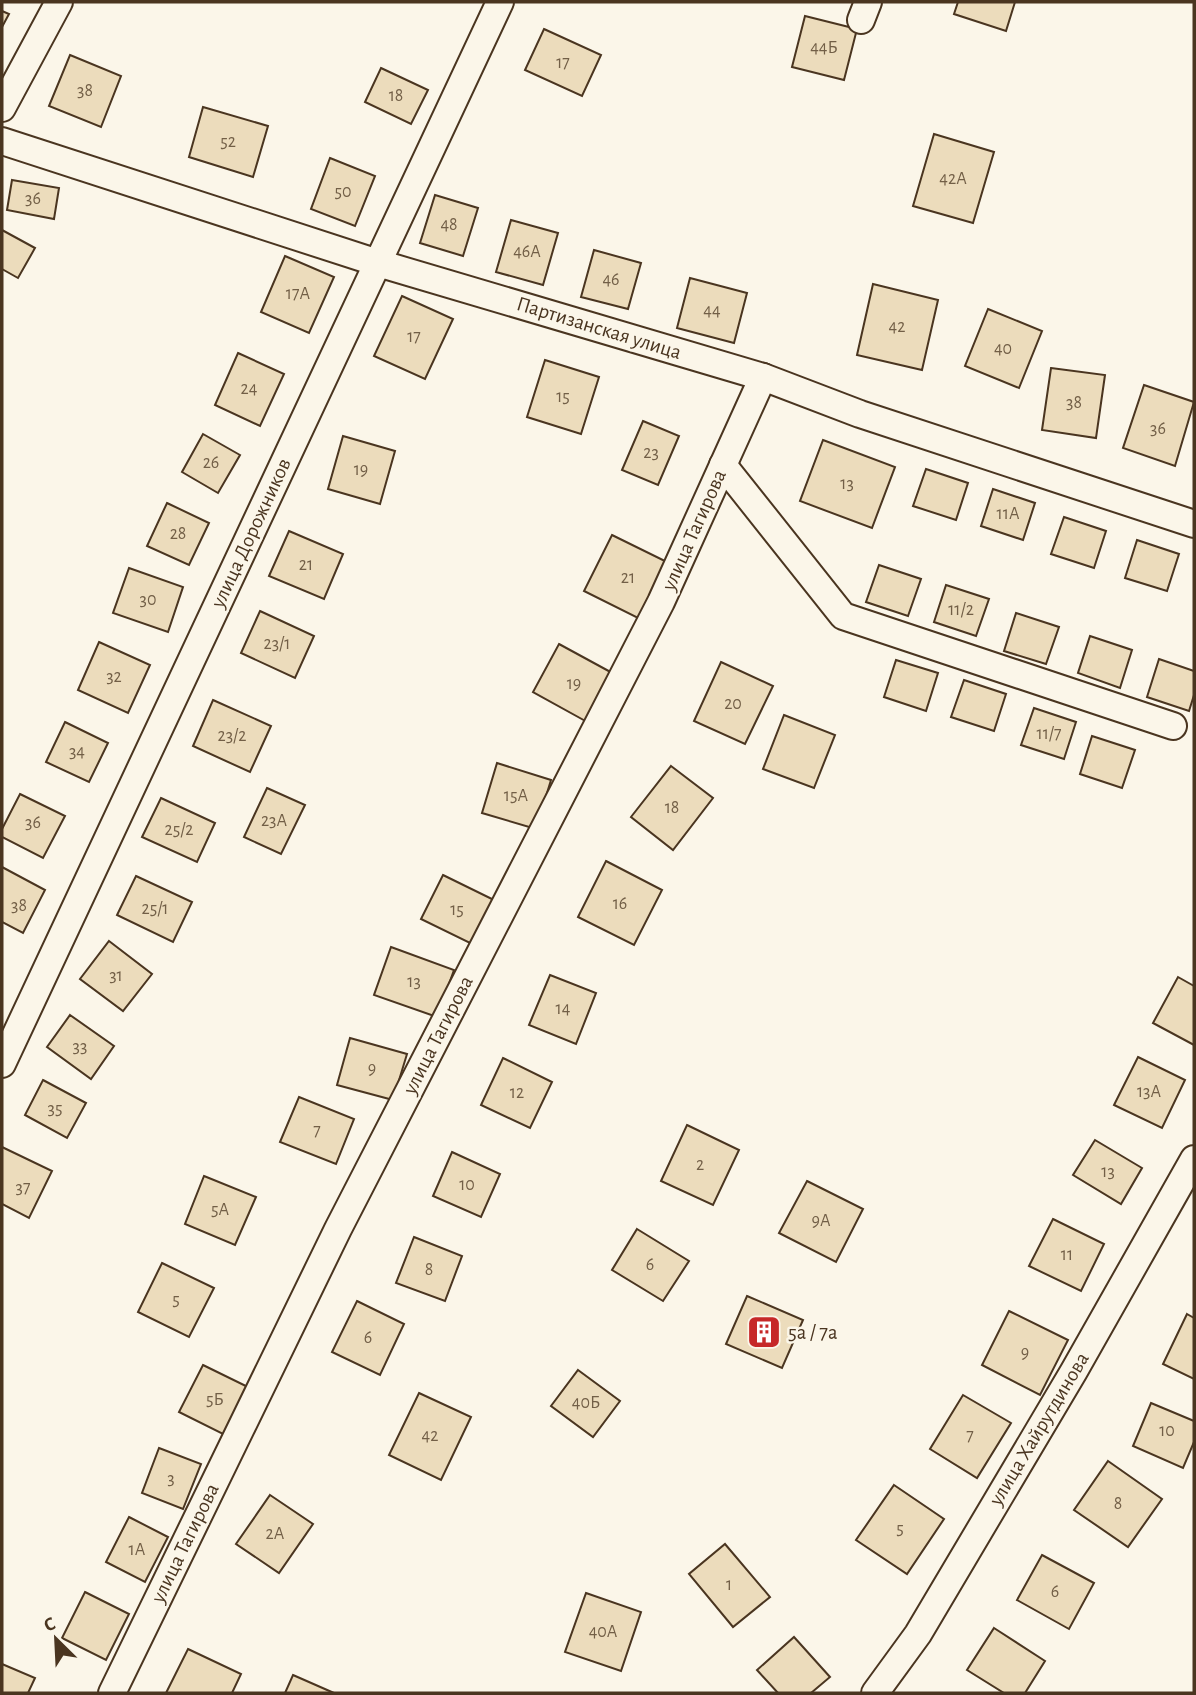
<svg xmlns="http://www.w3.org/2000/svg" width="1196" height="1695" viewBox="0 0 1196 1695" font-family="'Alegreya Sans',sans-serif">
  <rect width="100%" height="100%" fill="#fbf6e9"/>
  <!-- building -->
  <g fill="#ecdcbc" stroke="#4a3520" stroke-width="2">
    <polygon points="958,2 1015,2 1006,31 954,14"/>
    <polygon points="2,11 9,14 2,27"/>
    <polygon points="805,16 857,29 844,80 792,67"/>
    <polygon points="544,29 601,55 582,96 525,70"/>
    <polygon points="70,55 121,76 101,127 49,106"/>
    <polygon points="381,68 428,90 411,124 365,102"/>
    <polygon points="203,107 268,126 253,177 189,157"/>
    <polygon points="934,134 994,152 973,223 913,206"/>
    <polygon points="330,158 375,176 355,226 311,209"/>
    <polygon points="12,180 59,188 54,219 7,210"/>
    <polygon points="435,195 478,208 463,256 420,243"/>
    <polygon points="511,220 558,233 543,285 496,272"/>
    <polygon points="2,230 35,248 18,278 2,269"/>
    <polygon points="594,250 641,263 628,309 581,297"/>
    <polygon points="285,256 334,277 309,333 261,312"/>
    <polygon points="690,278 747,293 734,343 677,328"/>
    <polygon points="873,284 938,300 922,370 857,355"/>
    <polygon points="402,296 453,319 425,379 374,356"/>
    <polygon points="988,309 1042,331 1019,388 965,366"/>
    <polygon points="238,353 284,374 260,426 215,405"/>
    <polygon points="545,360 599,377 581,434 527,417"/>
    <polygon points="1051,368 1105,375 1096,438 1042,430"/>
    <polygon points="1144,385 1194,402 1175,466 1123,448"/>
    <polygon points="643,421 679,436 658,485 622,470"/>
    <polygon points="203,434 240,455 218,493 182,472"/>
    <polygon points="343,436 395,451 380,504 328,489"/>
    <polygon points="823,440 895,467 872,528 800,501"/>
    <polygon points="926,469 968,483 956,520 913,506"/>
    <polygon points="993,489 1035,503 1023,540 981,526"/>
    <polygon points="167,503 209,523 189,565 147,546"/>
    <polygon points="1064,517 1106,531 1094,568 1051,554"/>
    <polygon points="289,531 343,554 324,599 269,576"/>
    <polygon points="612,535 671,564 644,621 584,591"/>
    <polygon points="1137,540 1179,554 1167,591 1125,578"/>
    <polygon points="879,565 921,579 908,616 866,602"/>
    <polygon points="129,568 183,587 168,632 113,613"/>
    <polygon points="946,585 989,599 976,636 934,622"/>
    <polygon points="260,611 314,636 295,678 241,653"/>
    <polygon points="1016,613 1059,627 1046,664 1004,651"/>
    <polygon points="1090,636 1132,650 1120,688 1078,673"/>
    <polygon points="99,642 150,665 128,713 78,690"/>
    <polygon points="559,644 616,675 589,723 533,692"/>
    <polygon points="1159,659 1194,671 1194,695 1189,711 1147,697"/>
    <polygon points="896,660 938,673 926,711 884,697"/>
    <polygon points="721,662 773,686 745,744 694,721"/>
    <polygon points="964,680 1006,694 994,731 951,717"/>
    <polygon points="213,700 271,726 250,772 193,746"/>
    <polygon points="1034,708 1076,722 1064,759 1021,745"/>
    <polygon points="784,715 835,735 814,788 763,769"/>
    <polygon points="65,722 108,743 89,782 46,762"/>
    <polygon points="1092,736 1135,750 1122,788 1080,774"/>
    <polygon points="497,763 551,780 536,829 482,813"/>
    <polygon points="671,766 713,798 673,850 631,817"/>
    <polygon points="267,788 305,805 281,854 244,837"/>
    <polygon points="20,794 65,816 43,858 2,837 2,829"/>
    <polygon points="161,798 215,823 197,862 142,837"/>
    <polygon points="606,861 662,890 634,945 578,917"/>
    <polygon points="2,867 45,890 23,933 2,922"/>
    <polygon points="443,875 494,900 472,944 421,919"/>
    <polygon points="136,876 192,902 173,942 117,915"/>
    <polygon points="109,941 152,974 123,1011 80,979"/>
    <polygon points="391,947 454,970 437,1017 374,995"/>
    <polygon points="550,975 596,993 576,1044 529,1025"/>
    <polygon points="1178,977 1194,986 1194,1045 1153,1023"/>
    <polygon points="70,1015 114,1046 91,1079 47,1047"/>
    <polygon points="350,1038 407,1054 393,1100 337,1085"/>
    <polygon points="1138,1057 1185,1080 1162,1128 1114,1105"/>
    <polygon points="503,1058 552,1082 530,1128 481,1105"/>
    <polygon points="43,1080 86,1103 67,1138 25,1115"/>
    <polygon points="299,1097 354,1119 336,1164 280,1142"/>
    <polygon points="687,1125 739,1150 713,1205 661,1181"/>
    <polygon points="1095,1140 1142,1168 1121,1204 1073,1175"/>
    <polygon points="2,1147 52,1171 29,1218 2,1204"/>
    <polygon points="452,1152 500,1174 481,1217 433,1196"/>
    <polygon points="204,1176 256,1197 235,1245 185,1224"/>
    <polygon points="807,1181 863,1209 836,1262 779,1233"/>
    <polygon points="1053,1219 1104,1244 1081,1291 1029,1266"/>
    <polygon points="637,1229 689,1261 663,1301 612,1270"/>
    <polygon points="414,1237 462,1256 445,1301 396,1283"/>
    <polygon points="162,1263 214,1288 189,1337 138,1312"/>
    <polygon points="747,1296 803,1320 782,1368 726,1344"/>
    <polygon points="357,1301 404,1324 380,1375 332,1352"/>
    <polygon points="1009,1311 1068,1340 1040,1395 982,1365"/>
    <polygon points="1187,1314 1194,1318 1194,1379 1163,1364"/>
    <polygon points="203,1365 250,1388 227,1436 179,1412"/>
    <polygon points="578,1370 620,1401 593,1437 551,1406"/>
    <polygon points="419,1393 471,1417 441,1480 389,1455"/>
    <polygon points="963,1395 1011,1423 977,1478 930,1449"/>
    <polygon points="1151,1403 1194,1421 1194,1442 1183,1468 1133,1446"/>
    <polygon points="159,1448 201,1464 183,1509 142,1493"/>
    <polygon points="1108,1461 1162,1499 1128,1547 1074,1510"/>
    <polygon points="894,1485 944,1519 907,1574 856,1540"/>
    <polygon points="270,1495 313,1524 279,1573 236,1544"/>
    <polygon points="129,1517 168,1537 145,1582 106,1562"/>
    <polygon points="725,1544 770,1597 733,1627 689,1574"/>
    <polygon points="1042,1555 1094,1583 1069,1629 1017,1600"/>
    <polygon points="85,1592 129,1614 106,1660 62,1638"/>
    <polygon points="586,1593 641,1612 621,1671 565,1652"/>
    <polygon points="994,1628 1045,1661 1025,1693 1004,1693 967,1670"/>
    <polygon points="794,1637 830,1677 811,1693 778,1693 757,1670"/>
    <polygon points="188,1649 241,1674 232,1693 166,1693"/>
    <polygon points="2,1664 35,1678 28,1693 2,1693"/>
    <polygon points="293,1675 334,1693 285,1693"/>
  </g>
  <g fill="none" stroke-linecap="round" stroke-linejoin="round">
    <!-- minor casing -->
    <g stroke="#4a3520" stroke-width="30">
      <g id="minor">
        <polyline points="861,20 868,2"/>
        <polyline points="2,108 59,2"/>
        <polyline points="2,141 378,263 763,377 860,414 1194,524"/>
        <polyline points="723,465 843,616 1173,726"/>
        <polyline points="2,1064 500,2"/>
        <polyline points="112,1693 338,1229 661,602 763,377"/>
        <polyline points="875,1693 918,1634 1074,1371 1194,1159"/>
      </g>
    </g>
    <!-- minor -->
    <use href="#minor" stroke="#fbf6e9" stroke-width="26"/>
  </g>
  <!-- icons -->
  <defs>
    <g id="building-square" transform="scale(1.75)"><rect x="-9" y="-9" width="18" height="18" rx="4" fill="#c62828" stroke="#fbf6e9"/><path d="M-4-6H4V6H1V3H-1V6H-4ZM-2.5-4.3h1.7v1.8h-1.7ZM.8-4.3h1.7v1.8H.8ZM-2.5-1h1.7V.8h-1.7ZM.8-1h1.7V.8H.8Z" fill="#fff"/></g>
  </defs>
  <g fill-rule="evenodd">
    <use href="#building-square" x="764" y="1332"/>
  </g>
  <g text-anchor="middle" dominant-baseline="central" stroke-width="5" stroke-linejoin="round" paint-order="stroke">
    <!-- number labels -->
    <g font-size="18" fill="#725f47">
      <text x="824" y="48">44Б</text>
      <text x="563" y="63">17</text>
      <text x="85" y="91">38</text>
      <text x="396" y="96">18</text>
      <text x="228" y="142">52</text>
      <text x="953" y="179">42А</text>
      <text x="343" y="192">50</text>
      <text x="33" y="199">36</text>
      <text x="449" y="225">48</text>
      <text x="527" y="252">46А</text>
      <text x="611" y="280">46</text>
      <text x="298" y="294">17А</text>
      <text x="712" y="311">44</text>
      <text x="897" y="327">42</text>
      <text x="414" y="337">17</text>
      <text x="1003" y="349">40</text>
      <text x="249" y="389">24</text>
      <text x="563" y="397">15</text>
      <text x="1074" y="403">38</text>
      <text x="1158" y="429">36</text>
      <text x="651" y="453">23</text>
      <text x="211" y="463">26</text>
      <text x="361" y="470">19</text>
      <text x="847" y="484">13</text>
      <text x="1008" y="514">11А</text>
      <text x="178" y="534">28</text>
      <text x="306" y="565">21</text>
      <text x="628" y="578">21</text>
      <text x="148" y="600">30</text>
      <text x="961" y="610">11/2</text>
      <text x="277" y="644">23/1</text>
      <text x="114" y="677">32</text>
      <text x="574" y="684">19</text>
      <text x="733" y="704">20</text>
      <text x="1049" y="734">11/7</text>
      <text x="232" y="736">23/2</text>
      <text x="77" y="752">34</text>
      <text x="516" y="796">15А</text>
      <text x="672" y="808">18</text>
      <text x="274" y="821">23А</text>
      <text x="33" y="823">36</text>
      <text x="179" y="830">25/2</text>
      <text x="620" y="904">16</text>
      <text x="19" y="906">38</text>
      <text x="155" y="909">25/1</text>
      <text x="457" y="910">15</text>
      <text x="116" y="976">31</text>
      <text x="414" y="982">13</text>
      <text x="563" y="1009">14</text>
      <text x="80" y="1047">33</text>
      <text x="372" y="1069">9</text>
      <text x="1149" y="1092">13А</text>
      <text x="517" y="1093">12</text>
      <text x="55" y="1109">35</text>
      <text x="317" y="1131">7</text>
      <text x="700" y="1165">2</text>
      <text x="1108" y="1172">13</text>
      <text x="467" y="1185">10</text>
      <text x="23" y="1188">37</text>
      <text x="220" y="1210">5А</text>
      <text x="821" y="1221">9А</text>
      <text x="1067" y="1255">11</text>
      <text x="650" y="1265">6</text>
      <text x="429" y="1270">8</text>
      <text x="176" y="1300">5</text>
      <text x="368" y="1338">6</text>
      <text x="1025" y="1353">9</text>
      <text x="215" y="1400">5Б</text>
      <text x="586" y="1403">40Б</text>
      <text x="1167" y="1431">10</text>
      <text x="430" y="1436">42</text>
      <text x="970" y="1436">7</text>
      <text x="171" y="1479">3</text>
      <text x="1118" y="1504">8</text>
      <text x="900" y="1529">5</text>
      <text x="275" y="1534">2А</text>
      <text x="137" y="1550">1А</text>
      <text x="729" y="1585">1</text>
      <text x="1055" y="1592">6</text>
      <text x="603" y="1632">40А</text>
    </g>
    <!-- street labels -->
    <g font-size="21" fill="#4a3520" stroke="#fbf6e9">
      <text transform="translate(599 328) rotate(17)">Партизанская улица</text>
      <text transform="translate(694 530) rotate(-66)">улица Тагирова</text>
      <text transform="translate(251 533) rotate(-65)">улица Дорожников</text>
      <text transform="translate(438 1035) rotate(-63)">улица Тагирова</text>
      <text transform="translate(1039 1429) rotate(-59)">улица Хайрутдинова</text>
      <text transform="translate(185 1543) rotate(-64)">улица Тагирова</text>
    </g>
    <!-- poi labels -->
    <g font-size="21" fill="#4a3520" stroke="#fbf6e9" text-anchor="start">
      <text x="788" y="1332">5а / 7а</text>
    </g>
  </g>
  <!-- border -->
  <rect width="1196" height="1695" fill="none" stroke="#4a3520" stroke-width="7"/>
  <!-- north arrow -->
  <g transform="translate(56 1639) rotate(336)" stroke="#fbf6e9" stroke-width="5" paint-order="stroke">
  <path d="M0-5L12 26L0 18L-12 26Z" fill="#4a3520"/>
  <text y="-10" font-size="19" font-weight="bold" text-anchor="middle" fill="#4a3520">С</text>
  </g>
</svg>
